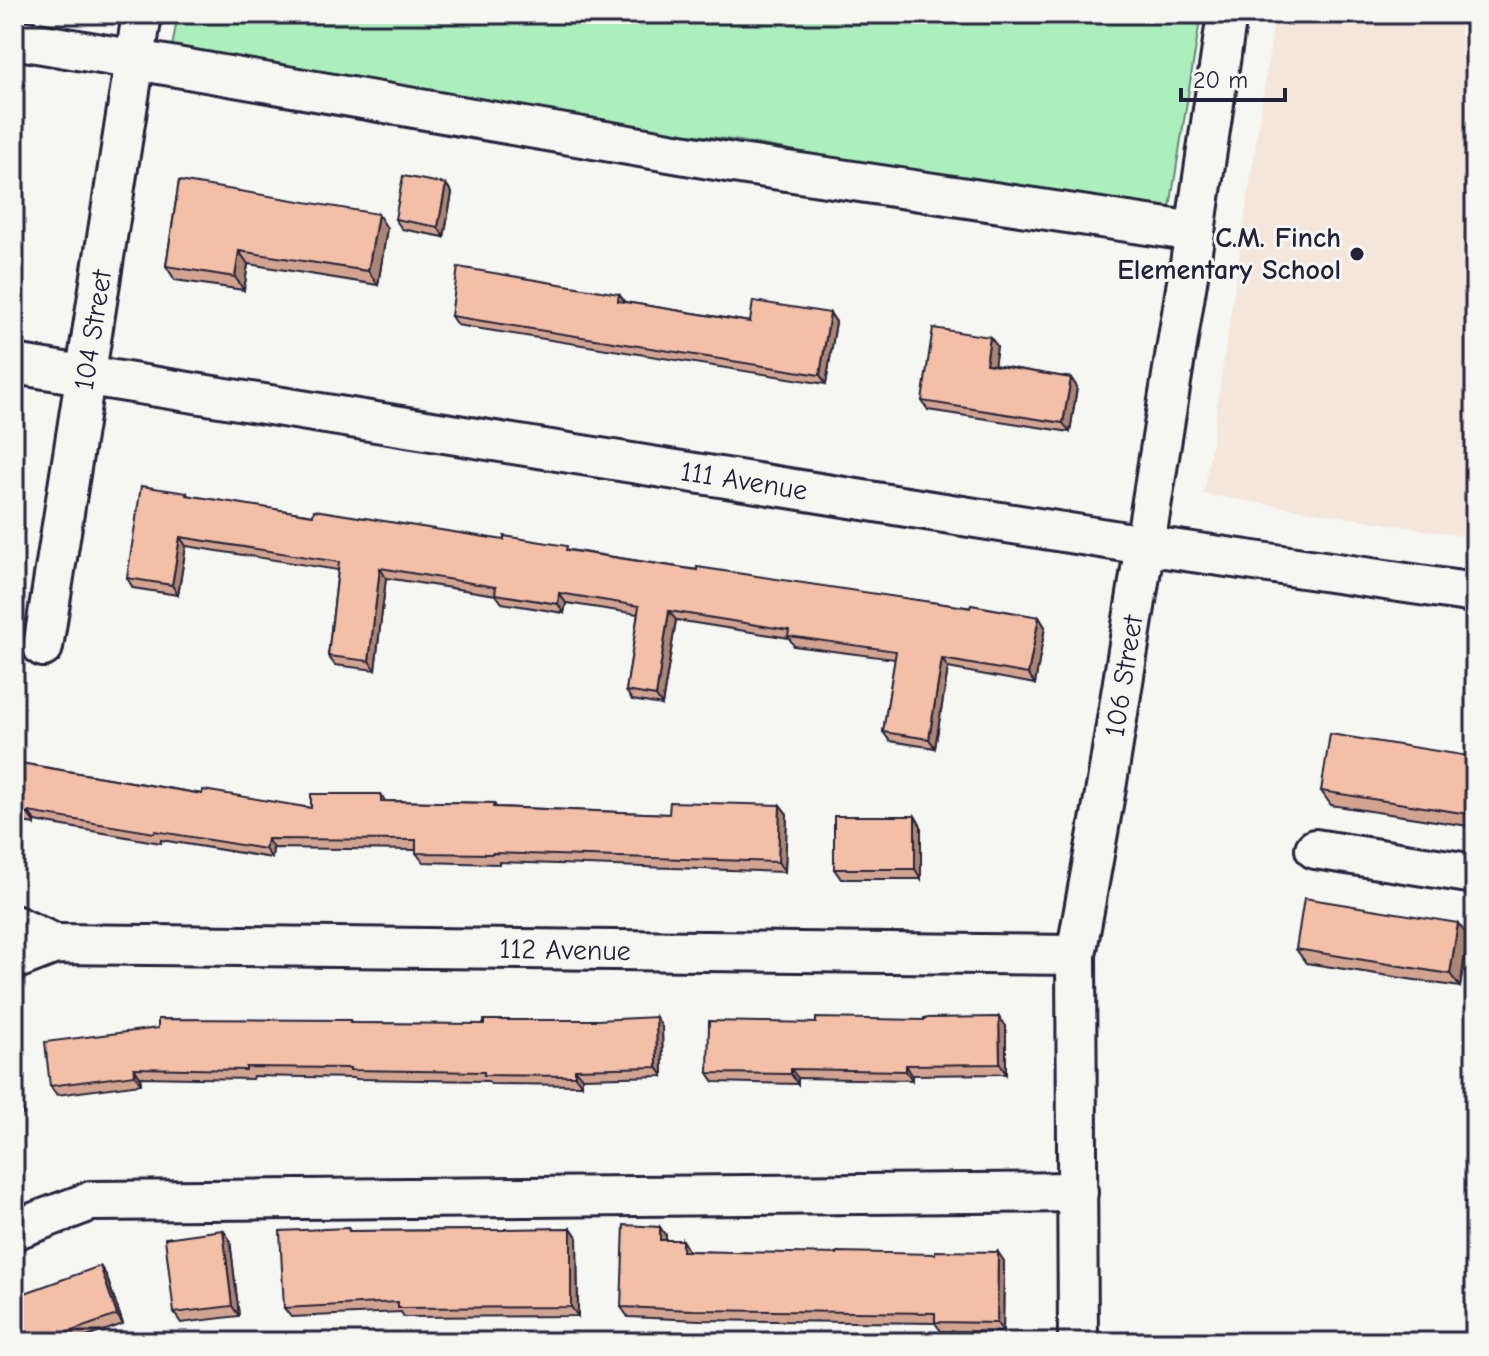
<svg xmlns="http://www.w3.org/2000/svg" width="1489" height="1356" viewBox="0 0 1489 1356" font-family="'Comic Neue',sans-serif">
  <rect width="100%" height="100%" fill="#f6f6f2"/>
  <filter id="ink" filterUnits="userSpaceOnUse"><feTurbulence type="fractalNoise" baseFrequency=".0125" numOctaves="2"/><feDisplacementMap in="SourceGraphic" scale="16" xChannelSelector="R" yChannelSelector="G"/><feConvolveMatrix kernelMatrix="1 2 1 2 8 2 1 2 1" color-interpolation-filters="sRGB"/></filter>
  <g filter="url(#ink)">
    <!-- built -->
    <polygon fill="#f5e6dc" points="1275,14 1475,14 1475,538 1204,494"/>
    <!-- green -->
    <polygon fill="#abf0bc" stroke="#66897c" stroke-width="2" points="178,14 1201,14 1170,208 968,177 957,180 740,141 551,115 171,53"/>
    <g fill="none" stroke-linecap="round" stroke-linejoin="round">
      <!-- minor casing -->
      <g stroke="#22223b" stroke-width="44">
        <g id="minor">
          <polyline points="14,39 733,163 1195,232"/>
          <polyline points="14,364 1144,545 1475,593"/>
          <polyline points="43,647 142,14"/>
          <polyline points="1315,849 1475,874"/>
          <polyline points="14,925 55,944"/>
          <polyline points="14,960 55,944 1076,955"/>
          <polyline points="14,1230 91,1201 1078,1192"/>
          <polyline points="1078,1342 1076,955 1106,788 1195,232 1227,14"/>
        </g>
      </g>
      <!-- minor -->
      <use href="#minor" stroke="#f6f6f2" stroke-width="38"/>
    </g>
    <!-- wall -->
    <g fill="#d2a490" stroke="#22223b" stroke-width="2">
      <polygon points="41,14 69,14 68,18"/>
      <polygon points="179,181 387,228 378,285 248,264 244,290 175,280 166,266"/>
      <polygon points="446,184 452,193 444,237 402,229 395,219"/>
      <polygon points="619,294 625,302 750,322 830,313 836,322 826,384 457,325 451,316"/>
      <polygon points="990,337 997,346 994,365 1071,378 1077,387 1070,432 928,410 922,401"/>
      <polygon points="187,493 188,496 313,515 570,550 697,570 1039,617 1045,627 1035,684 948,668 935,748 890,741 883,732 895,659 794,646 789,638 676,620 662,705 632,700 626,691 638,614 566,603 564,613 502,603 496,595 386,578 375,670 335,665 328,656 338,570 186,546 178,595 133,588 127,578"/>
      <polygon points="1475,757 1475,827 1331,805 1321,791"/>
      <polygon points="14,762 202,794 311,808 381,794 385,801 494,803 496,807 669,814 780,805 787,814 785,872 499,862 499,864 423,862 416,853 416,850 273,848 272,858 161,840 161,843 35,821 35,824 14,821"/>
      <polygon points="915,816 921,826 921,879 841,879 834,869"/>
      <polygon points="1468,936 1460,987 1306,963 1296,949"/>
      <polygon points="350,1020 352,1023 662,1027 663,1076 582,1078 582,1085 491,1084 488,1081 356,1079 355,1078 253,1076 252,1079 140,1077 141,1084 57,1095 50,1086"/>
      <polygon points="1006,1026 1006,1074 912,1075 912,1080 798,1078 798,1084 714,1082 708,1073"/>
      <polygon points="14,1085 24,1114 14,1118"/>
      <polygon points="348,1228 350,1231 505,1230 571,1228 577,1237 578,1316 404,1317 401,1312 291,1317 284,1308"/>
      <polygon points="223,1230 230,1240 239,1316 181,1323 174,1313"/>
      <polygon points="666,1236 666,1240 688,1250 688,1251 1004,1261 1003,1332 941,1331 935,1323 700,1320 628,1317 621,1307"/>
      <polygon points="100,1266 106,1275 123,1324 73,1342 14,1342"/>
    </g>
    <!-- shaded-wall -->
    <g fill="#ab8675" stroke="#22223b" stroke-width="2">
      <polygon points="14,184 20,192 14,228"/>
      <polygon points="446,184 452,193 444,237 438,227"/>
      <polygon points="378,214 387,228 378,285 368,271"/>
      <polygon points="239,251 248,264 244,290 235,277"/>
      <polygon points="830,313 836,322 826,384 820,375"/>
      <polygon points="990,337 997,346 993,374 986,364"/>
      <polygon points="1071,378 1077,387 1070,432 1063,423"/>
      <polygon points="180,537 186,546 178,595 172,585"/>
      <polygon points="380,568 386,578 375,670 369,661"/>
      <polygon points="559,593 566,603 564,613 558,604"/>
      <polygon points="669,611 676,620 662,705 656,696"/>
      <polygon points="1039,617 1045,627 1035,684 1028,674"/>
      <polygon points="942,659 948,668 935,748 929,739"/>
      <polygon points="780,805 787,814 785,872 778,862"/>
      <polygon points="29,812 35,821 35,824 28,814"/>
      <polygon points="915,816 921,826 921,879 915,869"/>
      <polygon points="267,839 273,848 272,858 265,849"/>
      <polygon points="1458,923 1468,936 1460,987 1450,974"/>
      <polygon points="656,1017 662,1027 663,1076 657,1067"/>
      <polygon points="999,1017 1006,1026 1006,1074 1000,1064"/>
      <polygon points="906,1065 912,1075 912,1080 906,1071"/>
      <polygon points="134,1068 140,1077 141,1084 135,1075"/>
      <polygon points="575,1069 582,1078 582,1085 575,1076"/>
      <polygon points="791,1069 798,1078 798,1084 791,1074"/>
      <polygon points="14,1085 24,1114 18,1105 14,1094"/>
      <polygon points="660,1227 666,1236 666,1250 660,1240"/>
      <polygon points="571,1228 577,1237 578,1316 571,1307"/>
      <polygon points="223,1230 230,1240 239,1316 232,1306"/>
      <polygon points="682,1240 688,1250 688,1260 682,1251"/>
      <polygon points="998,1252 1004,1261 1003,1332 997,1323"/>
      <polygon points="100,1266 106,1275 123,1324 117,1315"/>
    </g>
    <!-- building -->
    <g fill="#f4bfa7" stroke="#22223b" stroke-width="2">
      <polygon points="403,176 446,184 438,227 395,219"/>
      <polygon points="179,181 378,214 368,271 239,251 235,277 166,266"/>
      <polygon points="458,267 619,294 618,301 750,322 753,301 830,313 820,375 451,316"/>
      <polygon points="933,328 990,337 986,364 1071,378 1063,423 922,401"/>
      <polygon points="141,486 187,493 186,495 313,515 314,510 504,540 504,536 567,546 566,550 697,570 697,567 970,608 971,605 1039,617 1028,674 942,659 929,739 883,732 896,651 788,636 789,630 669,611 656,696 626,691 639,606 559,593 558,604 495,594 496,587 380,568 369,661 328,656 339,562 180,537 172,585 127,578"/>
      <polygon points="1330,734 1475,757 1475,815 1321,791"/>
      <polygon points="14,762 202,794 203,790 311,808 311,794 381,794 381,801 494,803 493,807 669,814 670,802 780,805 778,862 493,853 493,854 416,853 416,840 267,839 265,849 155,831 154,833 29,812 28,814 14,812"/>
      <rect x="834" y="816" width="81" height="53"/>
      <polygon points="1304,898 1458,923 1450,974 1296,949"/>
      <polygon points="656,1017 657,1067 575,1069 575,1076 484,1075 484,1072 350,1070 350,1068 246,1067 246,1070 134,1068 135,1075 50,1086 45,1042 158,1028 158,1019 350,1020 350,1023 484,1024 484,1020 597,1020"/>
      <polygon points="999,1017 1000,1064 906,1065 906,1071 791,1069 791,1074 708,1073 709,1021 816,1023 816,1018 924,1020 924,1018"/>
      <polygon points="14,1094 18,1105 14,1106"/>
      <polygon points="624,1225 660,1227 660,1240 682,1240 682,1251 837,1254 837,1252 935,1254 935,1251 998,1252 997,1323 935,1322 935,1313 693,1310 621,1307"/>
      <polygon points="348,1228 349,1231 505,1230 505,1229 571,1228 571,1307 398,1308 398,1302 284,1308 280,1231"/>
      <polygon points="223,1230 232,1306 174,1313 165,1238"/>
      <polygon points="100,1266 117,1315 41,1342 40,1340 34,1342 14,1342 14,1297"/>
    </g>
  </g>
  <!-- markers -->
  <circle fill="#22223b" stroke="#f6f6f2" stroke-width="3" cx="1357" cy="254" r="8"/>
  <g text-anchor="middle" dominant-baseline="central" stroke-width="6" stroke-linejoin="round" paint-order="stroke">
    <!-- poi labels -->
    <g font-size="28" font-weight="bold" fill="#22223b" stroke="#f6f6f2" text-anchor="end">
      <text x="1341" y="238">C.M. Finch<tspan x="1341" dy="32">Elementary School</tspan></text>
    </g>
    <!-- street labels -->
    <g font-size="28" fill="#22223b" stroke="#f6f6f2">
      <text transform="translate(93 330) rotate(-81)">104 Street</text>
      <text transform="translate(744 481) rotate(9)">111 Avenue</text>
      <text transform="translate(1124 676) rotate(-81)">106 Street</text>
      <text transform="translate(565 950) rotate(1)">112 Avenue</text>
    </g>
  </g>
  <!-- margin -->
  <rect width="1489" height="1356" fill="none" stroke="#f6f6f2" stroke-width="48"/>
  <rect x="24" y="24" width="1441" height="1308" fill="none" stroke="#22223b" stroke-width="3" filter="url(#ink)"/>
  <!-- scale -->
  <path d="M1181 88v12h104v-12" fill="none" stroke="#22223b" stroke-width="4"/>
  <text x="1193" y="88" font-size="24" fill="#22223b" stroke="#f6f6f2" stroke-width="6" paint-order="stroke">20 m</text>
</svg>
